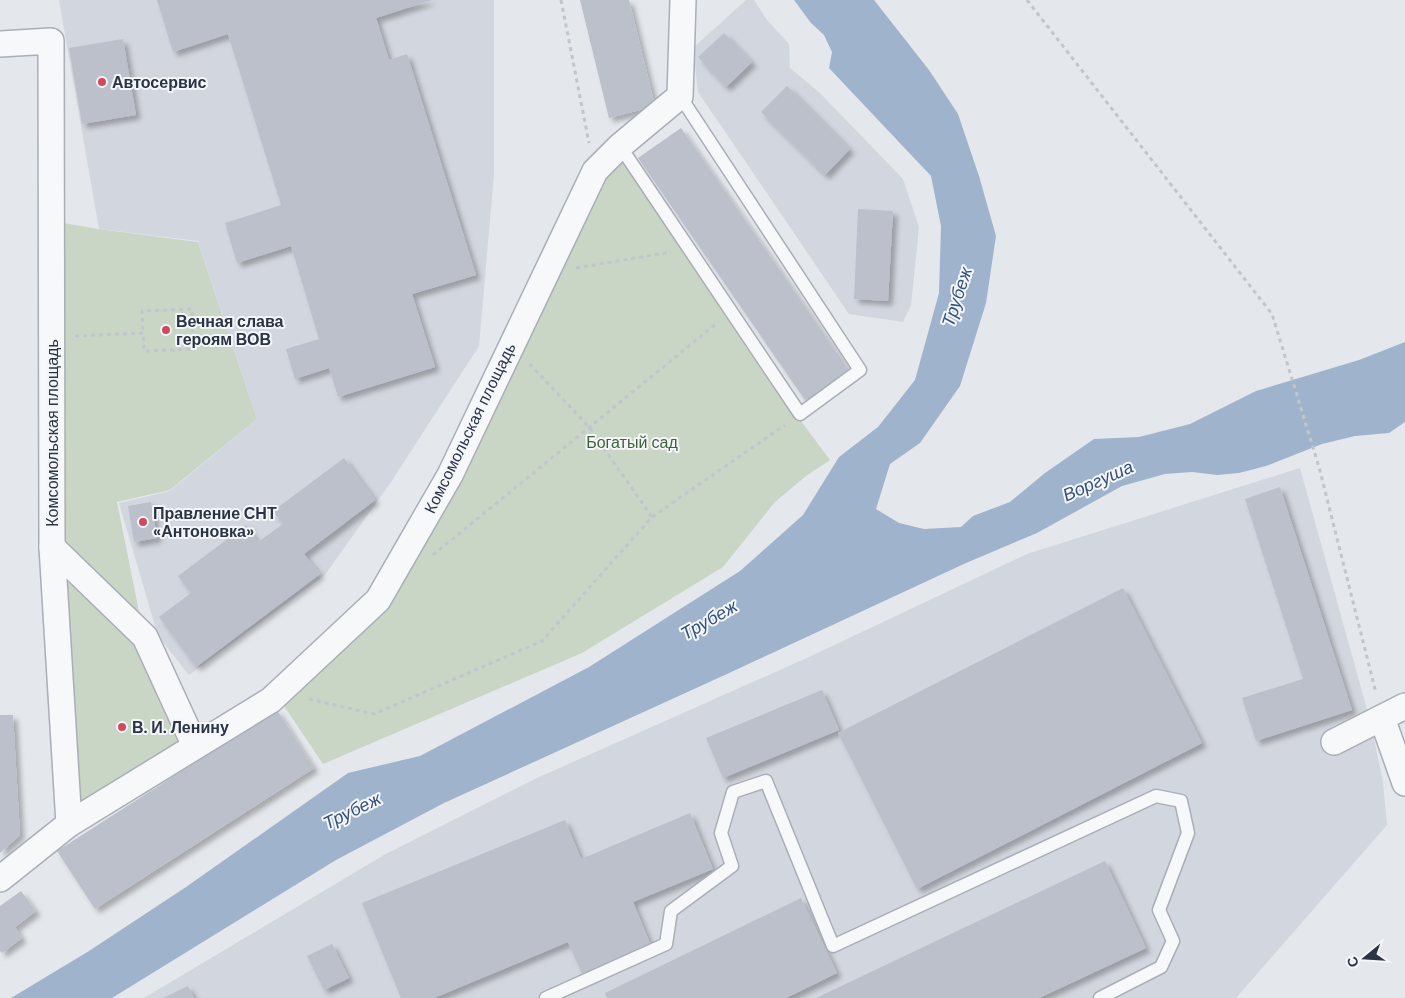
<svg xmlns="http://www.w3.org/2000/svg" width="1405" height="998" viewBox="0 0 1405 998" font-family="'DM Sans',sans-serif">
  <defs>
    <filter id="shadow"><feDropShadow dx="4.5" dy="4.5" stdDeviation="2.5" flood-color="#0004"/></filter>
  </defs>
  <rect width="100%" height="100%" fill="#e4e7ec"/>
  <!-- built -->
  <g fill="#d2d6de">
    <polygon points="59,0 494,0 494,174 479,346 391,482 325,575 189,675 158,636 119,503 170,491 257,419 198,241 99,229"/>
    <polygon points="746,0 754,0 767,20 789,44 790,68 820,93 903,179 919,227 911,305 903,322 849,314 698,92 693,48"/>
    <polygon points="1300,468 1371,724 1383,782 1387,825 1236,998 144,998 384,855 537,778 809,657 1027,554"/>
  </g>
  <!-- green -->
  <g fill="#c9d6c5">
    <polygon points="621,146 795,413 830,460 806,476 775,502 723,567 582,653 323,764 282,703 378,600"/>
    <polygon points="52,221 98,229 198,242 257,419 170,490 117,502 144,637 195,746 69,823"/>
  </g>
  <!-- water -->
  <polygon fill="#9fb4cc" points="794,0 874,0 929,70 958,114 979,176 996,236 986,303 960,386 920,443 890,464 876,509 899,523 924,529 961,527 973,516 1010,502 1045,473 1094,439 1139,437 1190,424 1256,391 1359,360 1405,342 1405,422 1389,433 1355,436 1322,444 1266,466 1239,473 1217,475 1192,472 1165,474 1122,486 1037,533 966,563 727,674 444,803 336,860 112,998 11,998 89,951 186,887 348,773 420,756 589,667 740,571 803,515 839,457 878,427 915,380 939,293 941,226 931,176 829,68 832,52 824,35 811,23"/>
  <!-- building -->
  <g fill="#bbc0ca" filter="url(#shadow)">
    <polygon points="157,0 432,0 376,18 389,60 407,54 476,275 412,294 435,367 338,397 329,368 295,379 286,349 319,339 291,246 237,263 225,223 281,205 228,34 173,52"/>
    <polygon points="580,0 629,0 655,106 609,118"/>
    <polygon points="724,33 752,62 726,87 698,57"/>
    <polygon points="123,39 136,115 82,124 69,48"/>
    <polygon points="787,86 850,149 825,175 761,112"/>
    <polygon points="681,128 849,370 805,400 638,158"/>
    <polygon points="858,209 893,211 888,301 854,299"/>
    <polygon points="344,458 375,500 304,554 320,574 196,667 159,617 191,593 178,576 246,525 258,542 283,524 273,511"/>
    <polygon points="1280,487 1352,710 1256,741 1242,698 1303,679 1245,499"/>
    <polygon points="151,502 157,538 134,542 128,506"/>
    <polygon points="1123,588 1202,743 917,889 838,733"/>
    <polygon points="822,690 839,730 723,778 706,738"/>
    <polygon points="277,710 314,768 95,909 57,851"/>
    <polygon points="0,715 13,715 20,835 0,853"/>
    <polygon points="690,813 713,869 633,902 651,946 582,974 568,942 434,998 401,998 362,903 565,820 581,859"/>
    <polygon points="1105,861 1146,948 1039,998 816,998"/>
    <polygon points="21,891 36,911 15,927 22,938 2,953 0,951 0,906"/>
    <polygon points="801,898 837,973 786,998 607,998 605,993"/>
    <polygon points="332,944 349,978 324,990 307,956"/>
    <polygon points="188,986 194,998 163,998"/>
  </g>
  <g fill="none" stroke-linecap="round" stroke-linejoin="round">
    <!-- lane casing -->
    <g stroke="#a9aeb7" stroke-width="15">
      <g id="lane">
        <polyline points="620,146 800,414 860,370 680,96"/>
        <polyline points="546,998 666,944 671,911 732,866 721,833 733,792 766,781 833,946 1156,796 1181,801 1188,833 1159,910 1173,941 1161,967 1100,998"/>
      </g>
    </g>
    <!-- street casing -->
    <g stroke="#a9aeb7" stroke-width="28">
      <g id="street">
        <polyline points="0,44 51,41 52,547 69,824"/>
        <polyline points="52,547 145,637 195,746"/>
        <polyline points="1382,718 1405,783"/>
        <polyline points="1334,742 1405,706"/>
        <polyline points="0,879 69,824 271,700 378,600 450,475 595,171 620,146 680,96 683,0"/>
      </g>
    </g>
    <!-- path -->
    <g stroke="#c2c5cb" stroke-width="3" stroke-dasharray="4 4" stroke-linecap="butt">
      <polyline points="561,0 589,143"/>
      <polyline points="1027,0 1272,314 1319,467 1376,693"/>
      <polyline points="576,268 671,252"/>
      <polyline points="75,336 143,333 144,351 193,349 192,309 142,311 143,333"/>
      <polyline points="652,517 785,425"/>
      <polyline points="433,555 717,323"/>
      <polyline points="309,699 374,714 542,641 652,517 589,427 529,363"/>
    </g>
    <!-- lane -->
    <use href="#lane" stroke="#f7f8fa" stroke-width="12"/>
    <!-- street -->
    <use href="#street" stroke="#f7f8fa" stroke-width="25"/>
  </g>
  <!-- markers -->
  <g fill="#d1495b" stroke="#f4f6f9" stroke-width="2">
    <circle cx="102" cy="82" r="5"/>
    <circle cx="166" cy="330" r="5"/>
    <circle cx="143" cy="522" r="5"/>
    <circle cx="122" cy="727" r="5"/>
  </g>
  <g text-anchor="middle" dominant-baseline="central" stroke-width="4" stroke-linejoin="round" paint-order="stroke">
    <!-- poi labels -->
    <g font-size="16" font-weight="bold" fill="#2b3445" stroke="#f4f6f9" text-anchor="start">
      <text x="112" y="82">Автосервис</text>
      <text x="176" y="321">Вечная слава<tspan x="176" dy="18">героям ВОВ</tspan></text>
      <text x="153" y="513">Правление СНТ<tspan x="153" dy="18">«Антоновка»</tspan></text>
      <text x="132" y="727">В. И. Ленину</text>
    </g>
    <!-- street labels -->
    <g font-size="16" fill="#2b3445" stroke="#f4f6f9">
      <text transform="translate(470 428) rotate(-64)">Комсомольская площадь</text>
      <text transform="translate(52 433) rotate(-90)">Комсомольская площадь</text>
    </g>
    <!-- park labels -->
    <g font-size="16" fill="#3f6138" stroke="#f4f6f9">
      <text x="632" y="442">Богатый сад</text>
    </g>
    <!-- water labels -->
    <g font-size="18" font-style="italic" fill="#34527a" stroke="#f4f6f9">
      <text transform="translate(957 297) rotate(-72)">Трубеж</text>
      <text transform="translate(1098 481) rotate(-24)">Воргуша</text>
      <text transform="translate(709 620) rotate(-30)">Трубеж</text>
      <text transform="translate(352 811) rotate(-26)">Трубеж</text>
    </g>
  </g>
  <!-- north arrow -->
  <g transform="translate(1365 958) rotate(252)" stroke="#f4f6f9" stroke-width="4" paint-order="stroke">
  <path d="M0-4L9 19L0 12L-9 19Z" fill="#2b3445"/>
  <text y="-8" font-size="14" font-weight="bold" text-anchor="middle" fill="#2b3445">С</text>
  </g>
</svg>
